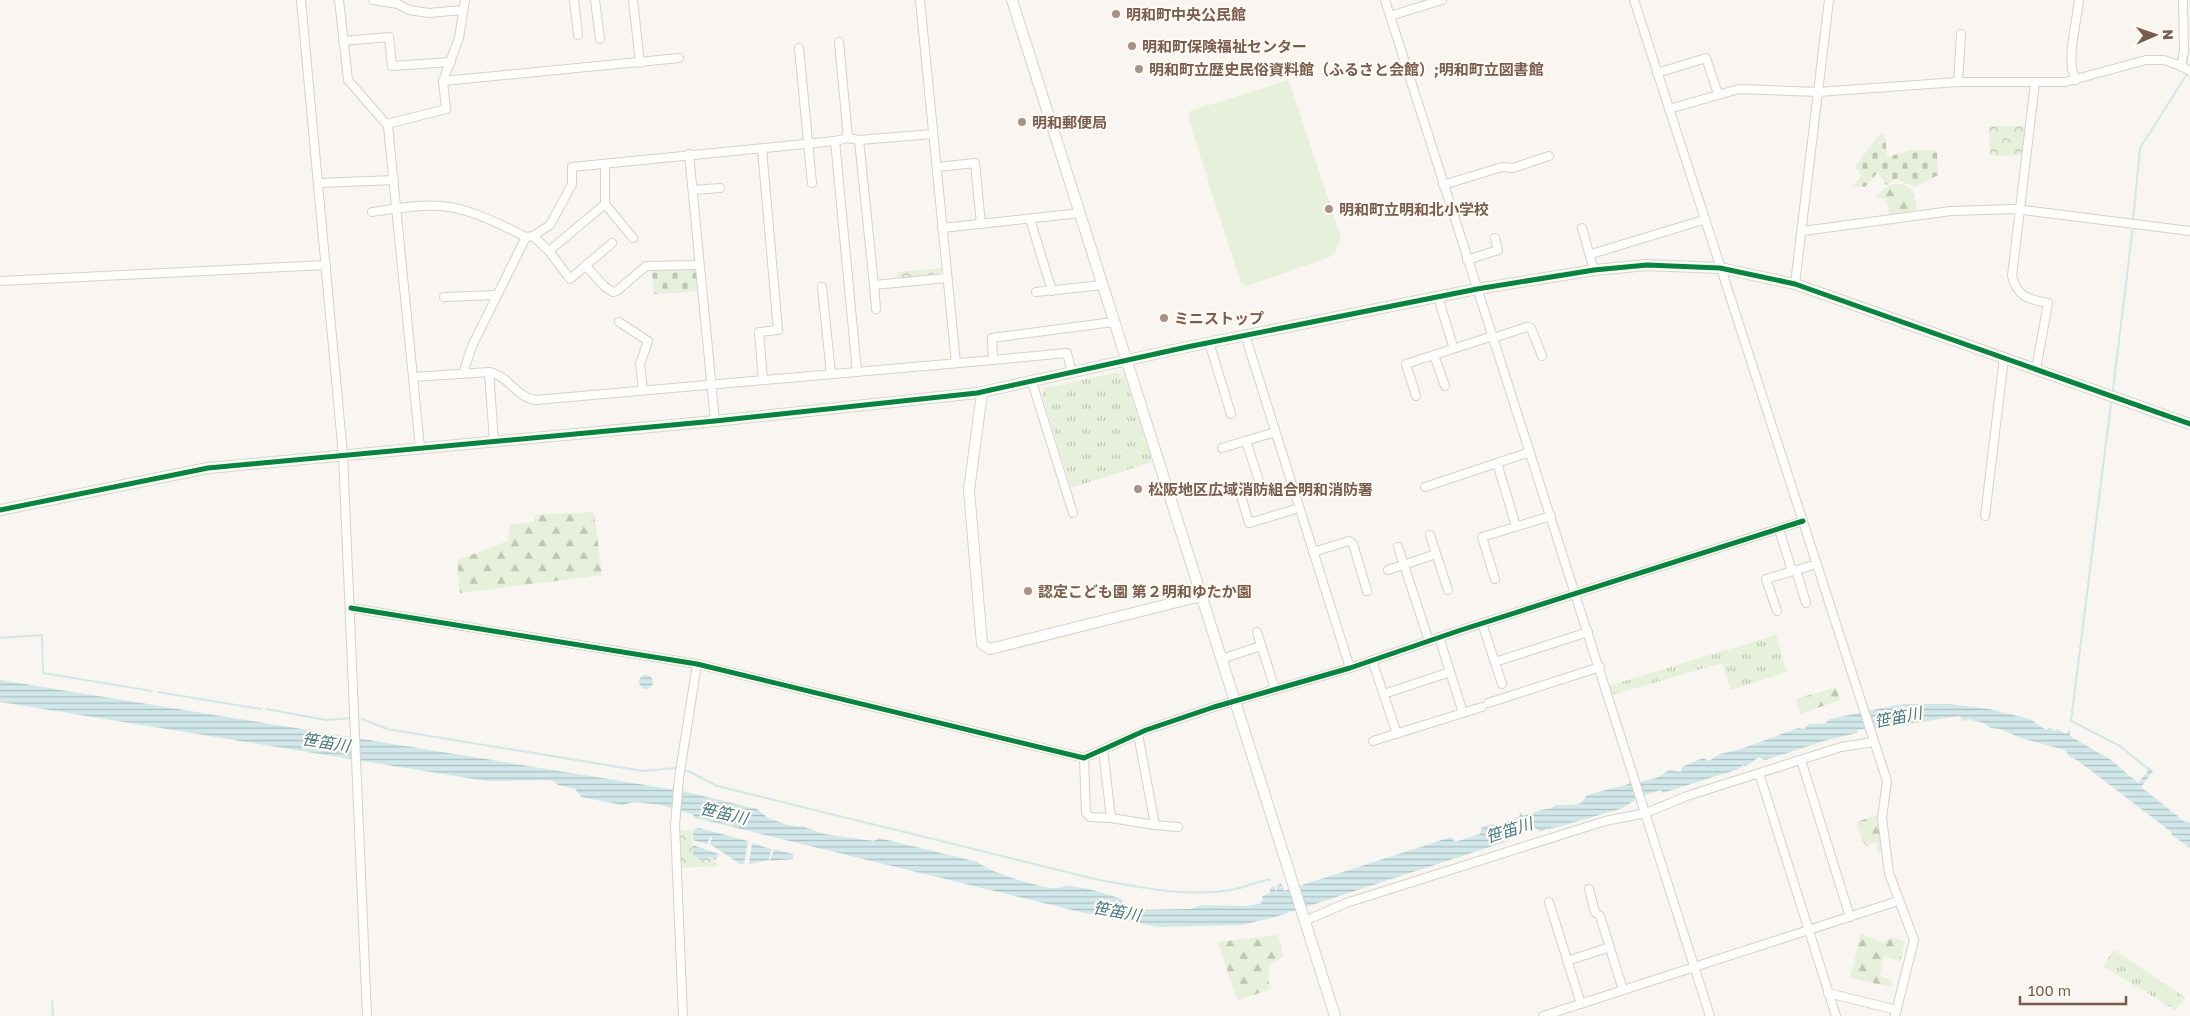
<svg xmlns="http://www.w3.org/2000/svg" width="2190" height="1016" viewBox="0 0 2190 1016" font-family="'Golos Text','Noto Sans JP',sans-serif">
  <defs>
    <pattern id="grass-tufts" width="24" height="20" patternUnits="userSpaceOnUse" patternTransform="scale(1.25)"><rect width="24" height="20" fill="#e7f0db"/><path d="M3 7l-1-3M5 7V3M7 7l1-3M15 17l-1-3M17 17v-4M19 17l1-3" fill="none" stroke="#c0c6b4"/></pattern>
    <pattern id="forest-firs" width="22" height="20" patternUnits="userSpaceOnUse" patternTransform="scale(1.25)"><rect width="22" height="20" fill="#e7f0db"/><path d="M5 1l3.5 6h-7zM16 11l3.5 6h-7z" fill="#c0c6b4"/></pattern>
    <pattern id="cemetery-stones" width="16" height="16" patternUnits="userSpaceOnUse" patternTransform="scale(1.25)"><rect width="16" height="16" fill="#e7f0db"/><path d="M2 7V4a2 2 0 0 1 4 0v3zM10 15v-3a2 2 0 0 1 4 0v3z" fill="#c0c6b4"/></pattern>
    <pattern id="park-crowns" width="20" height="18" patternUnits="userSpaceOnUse" patternTransform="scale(1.25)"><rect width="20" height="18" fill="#e7f0db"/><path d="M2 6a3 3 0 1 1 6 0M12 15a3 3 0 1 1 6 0" fill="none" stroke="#c0c6b4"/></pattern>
    <pattern id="water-rules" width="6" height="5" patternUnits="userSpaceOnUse" patternTransform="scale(1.25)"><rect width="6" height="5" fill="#d0e8ea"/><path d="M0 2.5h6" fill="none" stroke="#aebfc0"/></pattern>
  </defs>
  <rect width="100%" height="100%" fill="#f9f5f0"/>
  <!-- grass -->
  <g fill="url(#grass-tufts)">
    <polygon points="1115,373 1125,376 1152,462 1071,488 1042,394 1044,388"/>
    <polygon points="1776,635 1787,672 1731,690 1722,663 1612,695 1608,686"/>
    <polygon points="2114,950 2186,998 2175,1010 2103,966"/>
  </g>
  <!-- forest -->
  <g fill="url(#forest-firs)">
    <polygon points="1891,184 1903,184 1913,190 1917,210 1890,215 1886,199 1875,197"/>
    <polygon points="594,512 602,575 460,593 457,560 508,541 510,525 534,522 535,515"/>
    <polygon points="1836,687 1840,700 1800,714 1796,699"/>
    <polygon points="1881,813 1883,851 1877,853 1877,842 1866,846 1861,837 1857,822"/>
    <polygon points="1861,934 1883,943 1891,937 1905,942 1900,961 1884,956 1880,976 1892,981 1891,987 1850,978"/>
    <polygon points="1278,935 1284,956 1269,966 1269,990 1237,1000 1218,942"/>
  </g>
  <!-- cemetery -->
  <g fill="url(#cemetery-stones)">
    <polygon points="1881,133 1885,134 1887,157 1913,150 1937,150 1938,175 1916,187 1896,179 1886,185 1878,172 1865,187 1853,186 1862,175 1855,166"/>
    <polygon points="697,268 699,291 654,294 651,269"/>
  </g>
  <!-- park -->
  <g fill="url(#park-crowns)">
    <polygon points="1989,126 2027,126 2024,155 1990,156"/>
    <polygon points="944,268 939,275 898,280 897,272"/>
    <path d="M 678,830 L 692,830 L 693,855 C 700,862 702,857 710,858 L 720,866 L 679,868 Z"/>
  </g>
  <!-- pitch -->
  <polygon fill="#e7f0db" points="1289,80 1341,237 1335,255 1247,286 1241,283 1188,118 1190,111"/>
  <!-- water -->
  <g fill="url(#water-rules)">
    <circle cx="646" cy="682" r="7"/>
    <path d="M 0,680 L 682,791 L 757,809 L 768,818 L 788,825 L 804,827 L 824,834 L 874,841 L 879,838 L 978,862 C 987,872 1046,890 1058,888 C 1062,888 1065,885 1069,886 C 1087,887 1105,894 1122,899 L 1126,910 L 1132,910 L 1191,909 L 1202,905 L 1244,906 L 1260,904 L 1263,900 L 1262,896 L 1270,893 L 1270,888 L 1274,886 L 1277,892 L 1277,886 L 1281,883 L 1284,891 L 1451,837 L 1455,842 L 1480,834 L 1482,827 L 1492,824 L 1501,827 L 1505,821 L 1511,821 L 1520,816 L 1519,810 L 1523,816 L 1545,809 L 1550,809 L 1556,805 L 1574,805 L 1581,803 L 1587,795 L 1629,784 L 1629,772 L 1629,781 L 1632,784 L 1659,777 L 1669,770 L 1681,772 L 1682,767 L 1703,758 L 1709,761 L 1720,754 L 1741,749 L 1798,728 L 1804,729 L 1809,724 L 1824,724 L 1830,719 L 1902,704 L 1950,704 L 1989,709 L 2030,719 L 2046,730 L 2050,728 L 2055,731 L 2057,729 L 2066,734 L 2070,729 L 2070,736 L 2111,760 L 2138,783 L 2148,771 L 2146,769 L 2148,766 L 2153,771 L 2141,787 L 2185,822 L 2190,823 L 2190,848 L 2172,835 L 2170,831 L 2077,760 L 2070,757 L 2065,750 L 2021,738 L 2000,729 L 1990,728 L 1986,724 L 1969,719 L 1962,721 L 1960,716 L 1913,723 L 1907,726 L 1887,726 L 1857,730 L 1857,733 L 1827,740 L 1772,758 L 1765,760 L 1759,757 L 1746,766 L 1743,765 L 1739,769 L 1662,793 L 1661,790 C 1653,791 1630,802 1623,808 L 1558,827 L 1548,829 L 1546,828 L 1544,831 L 1539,831 L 1534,827 L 1528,827 L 1524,832 L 1520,831 L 1509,836 L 1508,841 L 1275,917 L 1241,925 L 1160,927 L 1080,912 L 696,818 L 692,814 L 661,805 L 634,802 L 622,805 L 581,797 L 575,789 L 558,785 L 553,781 L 547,780 L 486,781 L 0,702 Z"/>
    <polygon points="699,828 748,841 744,864 740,864 710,844 712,837 710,837 707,844 693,840 693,830"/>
    <polygon points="752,843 771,849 769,860 749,864"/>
    <polygon points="693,845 719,854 716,860 708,857 700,860 693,855"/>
    <polygon points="774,849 793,854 793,859 770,861"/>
  </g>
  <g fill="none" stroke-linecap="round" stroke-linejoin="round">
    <!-- stream -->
    <g stroke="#d0e8ea" stroke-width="2">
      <polyline points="2187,0 2187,62"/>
      <polyline points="2133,221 2140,148 2187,74"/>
      <polyline points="2113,390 2133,226"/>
      <polyline points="2111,403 2071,721 2120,746 2147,768"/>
      <polyline points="0,638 42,635 43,673 152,691"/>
      <polyline points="158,692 261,709"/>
      <polyline points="266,709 326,720 352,718"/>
      <polyline points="362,719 387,729 643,771 675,768"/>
      <path d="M 686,770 L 717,786 L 1099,880 C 1143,888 1191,898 1236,889 C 1247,886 1258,882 1269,879 L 1270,881"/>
      <polyline points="52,1001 53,1016"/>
    </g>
    <!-- street casing -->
    <g stroke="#d7d1cb" stroke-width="10">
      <g id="street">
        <polyline points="301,0 343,455 367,1016"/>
        <polyline points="339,0 348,80 388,126 420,448"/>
        <polyline points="373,0 398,4 409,10 429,13 463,10"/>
        <polyline points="574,0 578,35"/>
        <polyline points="595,0 600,39"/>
        <polyline points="633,0 640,63"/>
        <polyline points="920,0 956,363"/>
        <polyline points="1385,0 1710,1016"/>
        <polyline points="1634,0 1887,781 1882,818 1889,873 1914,940 1895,1016"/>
        <polyline points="1390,16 1442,0"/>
        <polyline points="343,41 389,37 392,66 451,62"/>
        <polyline points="839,42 848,138"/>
        <polyline points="799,48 812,183"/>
        <polyline points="2181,66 2184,51 2183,0"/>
        <polyline points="1657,73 1706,58 1718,94"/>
        <path d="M 2076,80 C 2065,64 2077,21 2079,0"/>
        <polyline points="443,81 679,58"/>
        <polyline points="1958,82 1961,34"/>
        <path d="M 2035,83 L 2012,276 C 2018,298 2028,299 2048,303 L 2036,369"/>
        <polyline points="1669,109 1739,89 1818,92 1958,82 2065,82 2146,60 2164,60 2181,66 2190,71"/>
        <polyline points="387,124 446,109 443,81 459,38 465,0"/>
        <polyline points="859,140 874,285 947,278"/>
        <polyline points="835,141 857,372"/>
        <polyline points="762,149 778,330 759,332 763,380"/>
        <polyline points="689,154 715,421"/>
        <polyline points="937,167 975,163 981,224"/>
        <polyline points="319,183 394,180"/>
        <polyline points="1443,185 1502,167 1513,168 1549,156"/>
        <polyline points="693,190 720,188"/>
        <polyline points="605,204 633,238"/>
        <path d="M 372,212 C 395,209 419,204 442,206 C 472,209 499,224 526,237 L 533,236 L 549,251 L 605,204 L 605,165"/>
        <polyline points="1030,219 1052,291"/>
        <polyline points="942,228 1080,213"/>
        <polyline points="1582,228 1594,270"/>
        <polyline points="1803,231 1951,211 2015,209 2190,231"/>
        <polyline points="533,236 550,225 572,184 572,167 835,141 848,138 859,140 933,134"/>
        <polyline points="549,251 570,279 612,243"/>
        <polyline points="1591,254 1700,221"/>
        <polyline points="1467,260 1498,250 1495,238"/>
        <polyline points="586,266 604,286 613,292 617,291 646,266 699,265"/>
        <polyline points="0,281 326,265"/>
        <polyline points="1795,284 1829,0"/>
        <polyline points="874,285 876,309"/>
        <polyline points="822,287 831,374"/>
        <polyline points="1036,292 1103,285"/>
        <polyline points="444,297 497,295"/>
        <polyline points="1438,297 1452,343"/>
        <polyline points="619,322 648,341 640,364 643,390"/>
        <polyline points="1245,335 1350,668"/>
        <polyline points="1493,338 1527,327 1531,328 1542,356"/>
        <polyline points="1209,342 1231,414"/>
        <polyline points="1434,355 1445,386"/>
        <polyline points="993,360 1067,353 1072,373"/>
        <polyline points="489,372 494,441"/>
        <polyline points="463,374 472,346 526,237"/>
        <path d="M 413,377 L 489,372 C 510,376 515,397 536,400 L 993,360 L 992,338 L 1113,322"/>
        <polyline points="1032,382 1073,513"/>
        <polyline points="1416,396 1406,364 1493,336"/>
        <polyline points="1246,441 1260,484"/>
        <polyline points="1222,448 1275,432"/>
        <polyline points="1497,463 1516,526"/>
        <polyline points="1425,487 1530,452"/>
        <polyline points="1242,499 1249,523 1299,508"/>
        <polyline points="1985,516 2004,358"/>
        <polyline points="1779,529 1792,571"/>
        <polyline points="1430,535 1448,590"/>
        <polyline points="1398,547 1429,641"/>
        <polyline points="1313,552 1349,541 1353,544 1367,591"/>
        <polyline points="1388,570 1436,554"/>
        <polyline points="1796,570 1806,603"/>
        <polyline points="1495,579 1482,537 1551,516"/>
        <polyline points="351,608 697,664 1084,758 1146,730 1214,707 1350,668 1458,631 1803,521"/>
        <polyline points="1777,611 1766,579 1817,564"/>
        <polyline points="1482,623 1502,684"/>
        <polyline points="1257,632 1275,689"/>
        <polyline points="1439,637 1463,713"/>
        <polyline points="1221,659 1261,646"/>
        <polyline points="1372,660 1397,734"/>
        <polyline points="1495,662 1588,632"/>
        <polyline points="1384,694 1450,672"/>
        <polyline points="1488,703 1600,667"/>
        <polyline points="1373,741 1482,707"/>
        <polyline points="1103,750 1111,818"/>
        <polyline points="1084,758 1086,813 1090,817 1111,818 1155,825 1138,734"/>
        <polyline points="1801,760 1850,917"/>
        <polyline points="1759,773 1836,1016"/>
        <polyline points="1155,825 1178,827"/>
        <polyline points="1589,889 1595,912 1600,916 1623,990"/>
        <polyline points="1549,902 1581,1004"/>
        <polyline points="1305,921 1346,903 1605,821 1646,813 1687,796 1841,747 1874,742"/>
        <polyline points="1567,961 1610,947"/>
        <polyline points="1828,993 1897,1010"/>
        <polyline points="683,1016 675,825 679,778 697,664"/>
        <polyline points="1543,1016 1898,901"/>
      </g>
    </g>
    <!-- secondary casing -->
    <g stroke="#d9d2cb" stroke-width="12">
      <g id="secondary">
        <polyline points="1012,0 1335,1016"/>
        <polyline points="982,393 969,490 982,644 990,649 1201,596"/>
        <polyline points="0,510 208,468 715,421 977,393 1187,347 1477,289 1594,270 1647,265 1720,268 1795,284 2190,424"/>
      </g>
    </g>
    <!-- street -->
    <use href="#street" stroke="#fefefd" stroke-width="8"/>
    <!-- secondary -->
    <use href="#secondary" stroke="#fefefd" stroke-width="10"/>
    <!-- cycleway casing -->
    <g stroke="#fffaf3" stroke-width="8">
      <g id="cycleway">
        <polyline points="0,510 208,468 715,421 977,393 1187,347 1477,289 1594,270 1647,265 1720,268 1795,284 2190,424"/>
        <polyline points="351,608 697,664 1084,758 1146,730 1214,707 1350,668 1458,631 1803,521"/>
      </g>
    </g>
    <!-- cycleway -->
    <use href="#cycleway" stroke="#00873e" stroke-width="5"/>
  </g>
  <!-- markers -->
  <g fill="#a69286" stroke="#fffaf3" stroke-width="2">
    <circle cx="1116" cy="14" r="5"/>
    <circle cx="1132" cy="46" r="5"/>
    <circle cx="1139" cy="69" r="5"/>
    <circle cx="1022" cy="122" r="5"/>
    <circle cx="1329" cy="209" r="5"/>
    <circle cx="1164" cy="318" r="5"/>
    <circle cx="1138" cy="489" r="5"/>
    <circle cx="1028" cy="591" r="5"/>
  </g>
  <g text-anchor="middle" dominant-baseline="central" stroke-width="4.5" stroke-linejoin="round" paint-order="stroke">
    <!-- poi labels -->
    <g font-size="15" font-weight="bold" fill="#7a5c4d" stroke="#fffaf3" text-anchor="start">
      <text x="1126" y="14">明和町中央公民館</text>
      <text x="1142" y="46">明和町保険福祉センター</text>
      <text x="1149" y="69">明和町立歴史民俗資料館（ふるさと会館）;明和町立図書館</text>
      <text x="1032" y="122">明和郵便局</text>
      <text x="1339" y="209">明和町立明和北小学校</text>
      <text x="1174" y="318">ミニストップ</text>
      <text x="1148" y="489">松阪地区広域消防組合明和消防署</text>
      <text x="1038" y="591">認定こども園 第２明和ゆたか園</text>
    </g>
    <!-- water labels -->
    <g font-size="16" font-style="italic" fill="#437c86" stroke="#fffaf3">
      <text transform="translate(1898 717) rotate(-11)">笹笛川</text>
      <text transform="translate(326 742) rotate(9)">笹笛川</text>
      <text transform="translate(724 813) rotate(13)">笹笛川</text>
      <text transform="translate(1509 830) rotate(-18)">笹笛川</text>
      <text transform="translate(1117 911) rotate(10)">笹笛川</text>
    </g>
  </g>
  <!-- north arrow -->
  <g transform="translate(2155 35) rotate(88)" stroke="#fffaf3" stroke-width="4" paint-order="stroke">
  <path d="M0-4L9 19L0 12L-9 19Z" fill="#7a5c4d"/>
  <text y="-8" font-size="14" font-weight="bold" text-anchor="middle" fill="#7a5c4d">N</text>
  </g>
  <!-- scale -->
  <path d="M2020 996v8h106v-8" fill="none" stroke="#7a5c4d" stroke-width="2.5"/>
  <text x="2028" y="996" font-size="15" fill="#7a5c4d" stroke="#fffaf3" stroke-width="4" paint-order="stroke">100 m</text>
</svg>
